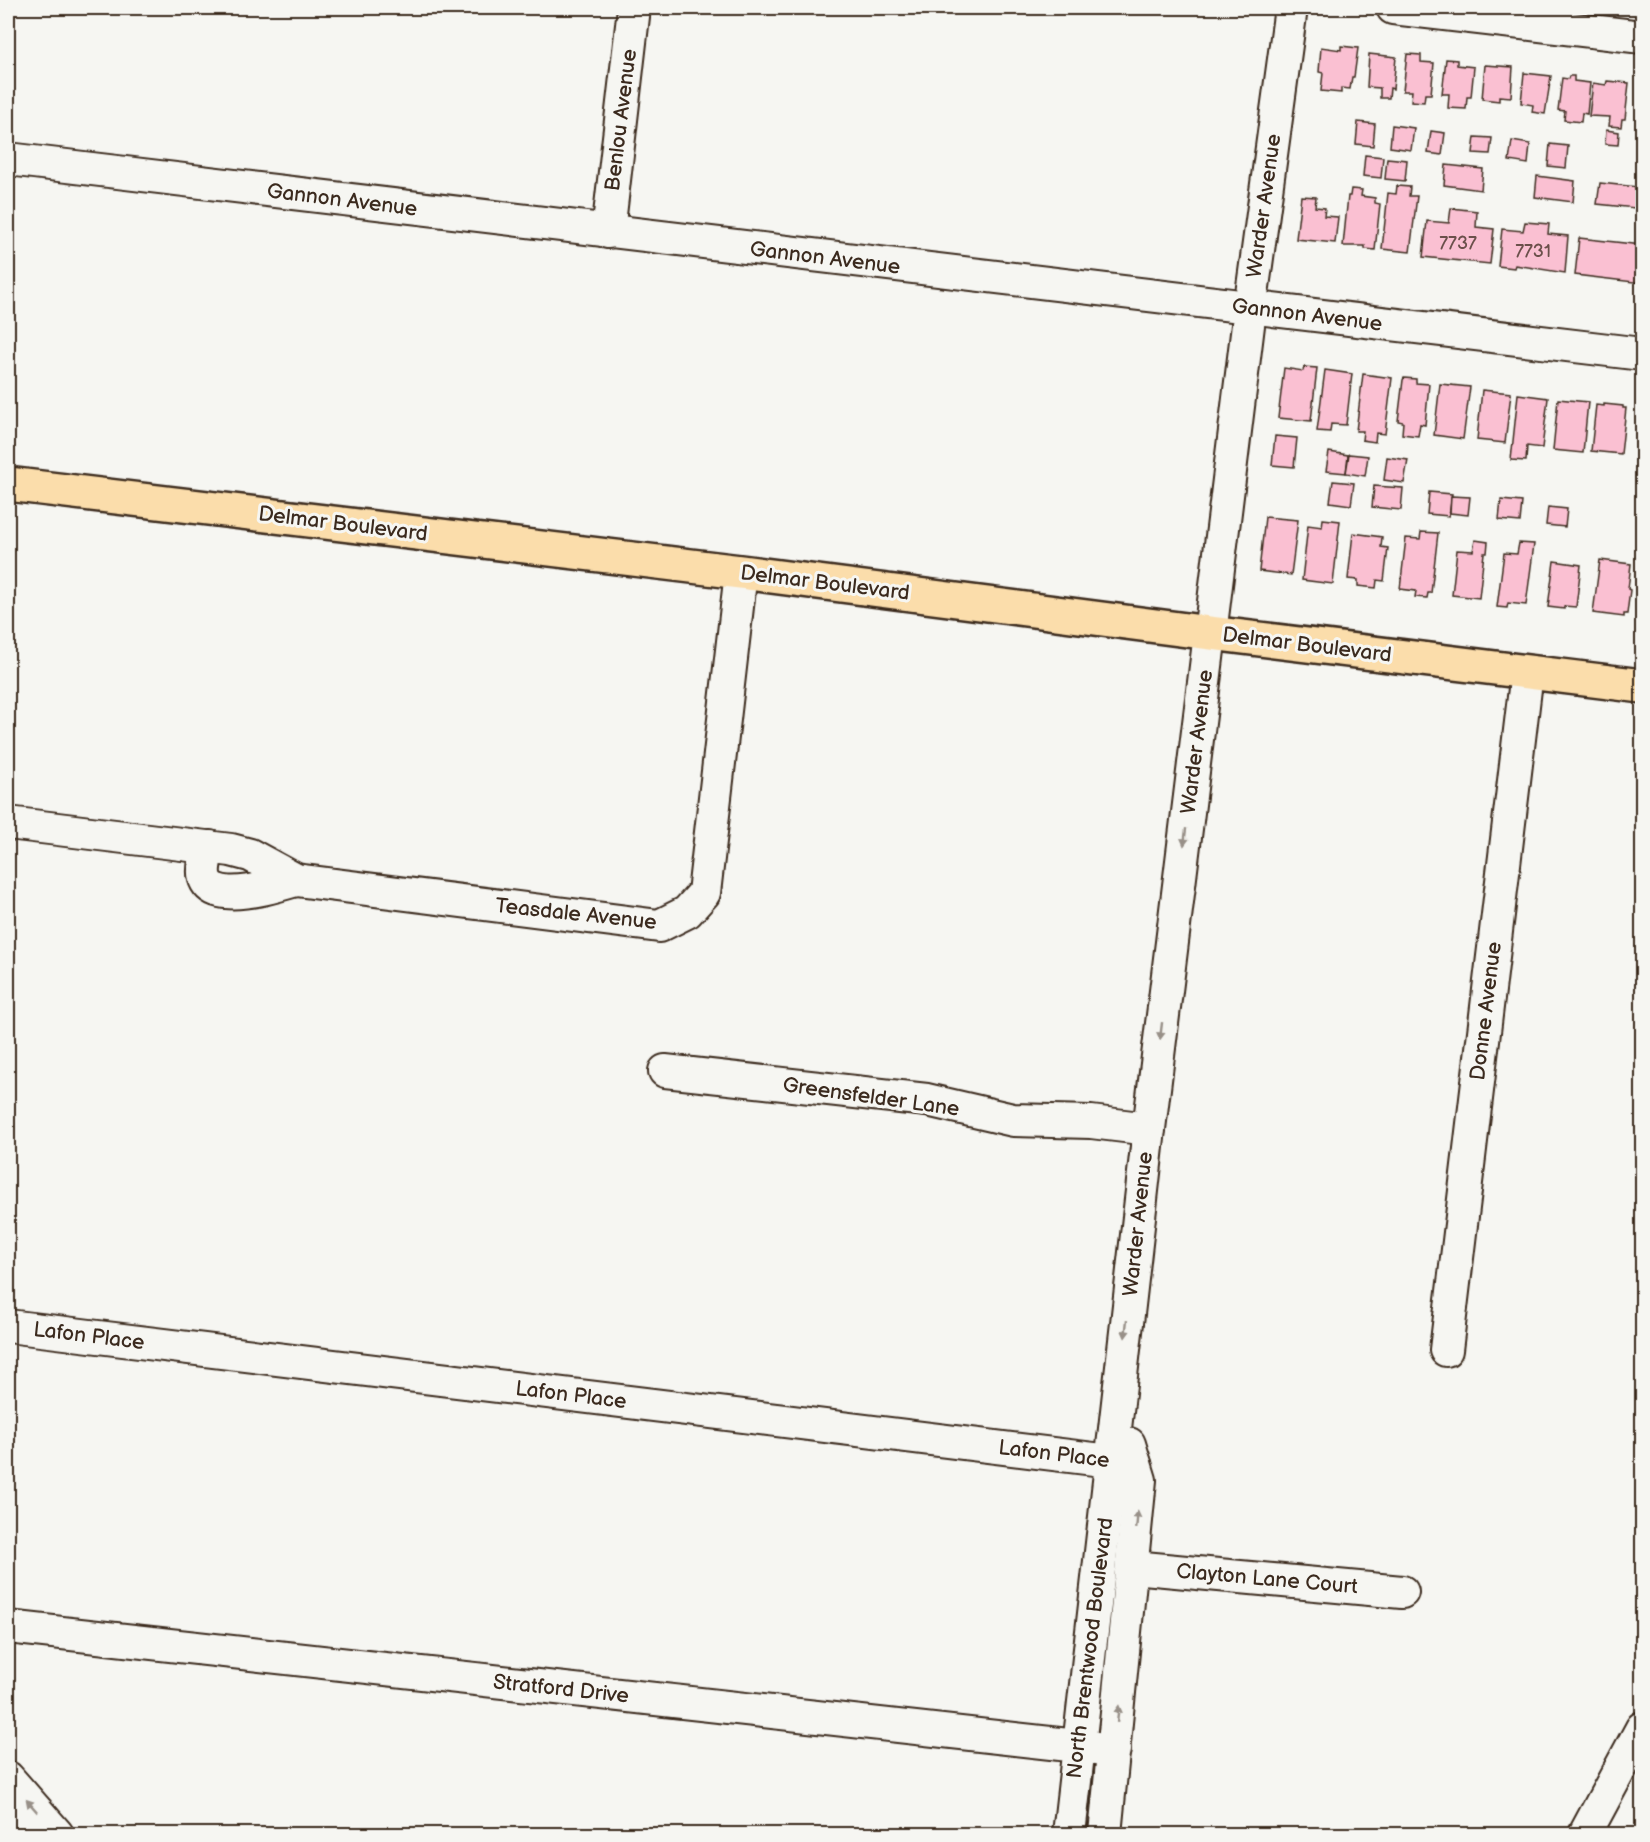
<svg xmlns="http://www.w3.org/2000/svg" width="1650" height="1842" viewBox="0 0 1650 1842" font-family="'Balsamiq Sans',sans-serif">
  <rect width="100%" height="100%" fill="#f6f6f2"/>
  <filter id="ink" filterUnits="userSpaceOnUse"><feTurbulence type="fractalNoise" baseFrequency=".0167" numOctaves="2"/><feDisplacementMap in="SourceGraphic" scale="12" xChannelSelector="R" yChannelSelector="G"/><feConvolveMatrix kernelMatrix="1 2 1 2 8 2 1 2 1" color-interpolation-filters="sRGB"/></filter>
  <g filter="url(#ink)">
    <!-- building -->
    <g fill="#fac0d2" stroke="#3b2a1e" stroke-width="1.5">
      <polygon points="1341,46 1358,48 1354,77 1352,77 1350,89 1341,88 1341,93 1321,91 1323,73 1319,72 1321,47 1341,50"/>
      <polygon points="1369,54 1396,57 1393,89 1390,88 1389,98 1380,98 1380,88 1367,87"/>
      <polygon points="1407,54 1421,55 1421,62 1434,63 1431,94 1425,94 1424,102 1411,101 1412,91 1403,91"/>
      <polygon points="1446,59 1457,60 1457,65 1474,67 1471,97 1467,97 1466,109 1448,108 1449,94 1442,94"/>
      <polygon points="1485,65 1513,67 1511,97 1499,96 1499,101 1482,99"/>
      <polygon points="1524,73 1551,76 1545,114 1532,112 1533,105 1521,103"/>
      <polygon points="1569,76 1574,76 1574,81 1590,83 1587,114 1582,113 1581,122 1564,120 1565,111 1558,110 1562,78 1568,79"/>
      <polygon points="1607,81 1629,83 1625,119 1622,119 1621,127 1609,126 1610,117 1589,116 1593,83 1606,85"/>
      <polygon points="1640,92 1642,92 1642,133 1637,133"/>
      <polygon points="1358,122 1375,124 1373,146 1356,144"/>
      <polygon points="1392,125 1414,128 1411,150 1390,147"/>
      <polygon points="1606,130 1619,132 1618,145 1605,144"/>
      <polygon points="1431,131 1445,133 1442,155 1428,153"/>
      <polygon points="1475,137 1492,138 1490,154 1473,153"/>
      <polygon points="1512,141 1530,144 1528,164 1509,161"/>
      <polygon points="1550,144 1568,146 1566,168 1548,166"/>
      <polygon points="1365,155 1383,157 1381,178 1363,176"/>
      <polygon points="1387,158 1407,160 1405,181 1385,179"/>
      <polygon points="1446,165 1483,169 1481,190 1444,185"/>
      <polygon points="1537,176 1575,181 1573,202 1535,197"/>
      <polygon points="1600,183 1637,187 1635,208 1597,204"/>
      <polygon points="1397,186 1410,187 1409,196 1417,196 1410,252 1382,249 1388,193 1396,194"/>
      <polygon points="1351,189 1362,190 1361,196 1375,198 1375,203 1380,204 1375,250 1365,249 1365,246 1343,246 1348,196 1350,196"/>
      <polygon points="1301,196 1316,197 1315,207 1325,208 1324,216 1338,217 1335,243 1296,239"/>
      <polygon points="1451,208 1477,211 1476,227 1494,229 1490,264 1423,257 1427,221 1449,223"/>
      <polygon points="1525,222 1549,224 1548,234 1568,236 1565,273 1515,265 1514,268 1498,266 1502,229 1523,231"/>
      <polygon points="1579,238 1642,245 1642,283 1575,275"/>
      <polygon points="1304,367 1317,368 1311,421 1278,418 1284,368 1303,371"/>
      <polygon points="1325,370 1352,374 1346,425 1331,424 1330,432 1317,431"/>
      <polygon points="1363,374 1392,378 1385,434 1376,433 1375,442 1362,440 1363,431 1356,431"/>
      <polygon points="1404,378 1416,379 1416,383 1429,384 1425,425 1420,424 1418,436 1402,434 1403,422 1398,421 1403,380"/>
      <polygon points="1440,384 1470,387 1463,439 1434,435"/>
      <polygon points="1482,390 1511,393 1505,443 1477,440"/>
      <polygon points="1518,394 1548,398 1542,448 1527,446 1526,461 1511,460"/>
      <polygon points="1558,399 1588,402 1583,453 1553,450"/>
      <polygon points="1604,404 1623,406 1623,408 1626,408 1621,454 1591,451 1596,405 1604,406"/>
      <polygon points="1275,436 1297,438 1294,467 1272,465"/>
      <polygon points="1329,452 1348,455 1346,473 1326,471"/>
      <polygon points="1349,454 1368,456 1365,476 1346,473"/>
      <polygon points="1387,457 1408,460 1404,483 1384,480"/>
      <polygon points="1333,481 1354,483 1351,505 1330,502"/>
      <polygon points="1374,486 1403,488 1401,510 1372,507"/>
      <polygon points="1429,492 1452,494 1449,516 1427,514"/>
      <polygon points="1451,496 1470,497 1468,515 1450,513"/>
      <polygon points="1501,500 1522,502 1520,522 1499,520"/>
      <polygon points="1548,507 1567,509 1565,527 1546,525"/>
      <polygon points="1265,517 1298,520 1291,575 1259,571"/>
      <polygon points="1323,519 1340,521 1333,584 1302,580 1308,525 1322,527"/>
      <polygon points="1421,532 1438,533 1431,593 1428,593 1427,598 1415,597 1416,591 1400,589 1406,538 1420,539"/>
      <polygon points="1353,533 1382,537 1381,547 1388,548 1384,581 1377,580 1376,588 1358,586 1358,580 1348,579"/>
      <polygon points="1475,540 1488,542 1487,553 1484,553 1479,598 1452,595 1457,550 1473,551"/>
      <polygon points="1519,543 1534,544 1526,605 1508,603 1507,608 1497,607 1504,553 1517,554"/>
      <polygon points="1600,560 1631,564 1628,589 1630,590 1627,614 1624,614 1624,617 1593,613"/>
      <polygon points="1554,561 1581,565 1576,607 1564,606 1564,609 1548,607"/>
    </g>
    <g fill="none" stroke-linecap="round" stroke-linejoin="round">
      <!-- minor casing -->
      <g stroke="#3b2a1e" stroke-width="36">
        <g id="minor">
          <polyline points="1393,8 1642,37"/>
          <polyline points="8,159 1642,354"/>
          <polyline points="608,232 634,8"/>
          <polyline points="8,823 231,850 250,855 296,880 659,926 687,912 704,893 741,572"/>
          <path d="M 210,847 C 181,914 262,890 296,880"/>
          <polyline points="665,1071 927,1100 1013,1120 1091,1122 1149,1129"/>
          <polyline points="8,1326 1135,1464"/>
          <polyline points="1446,1350 1527,672"/>
          <polyline points="1133,1567 1402,1592"/>
          <polyline points="8,1627 1114,1750"/>
          <polyline points="8,1778 57,1834"/>
          <polyline points="8,1819 20,1834"/>
          <polyline points="1069,1834 1149,1129 1250,309 1291,8"/>
          <polyline points="1105,1834 1140,1480 1129,1444"/>
          <polyline points="1585,1834 1642,1728"/>
        </g>
      </g>
      <!-- major casing -->
      <g stroke="#3b2a1e" stroke-width="38">
        <polyline id="major" points="8,484 741,572 1210,633 1642,686"/>
      </g>
      <!-- minor -->
      <use href="#minor" stroke="#f6f6f2" stroke-width="32"/>
      <!-- major -->
      <use href="#major" stroke="#fbddab" stroke-width="33"/>
    </g>
    <!-- one-way arrows -->
    <defs><path id="oneway-solid" d="M-6-.8H1V-3.2L6.5 0L1 3.2V.8H-6Z" transform="scale(1.5)"/></defs>
    <g fill="#989088">
      <use href="#oneway-solid" transform="translate(1185 837) rotate(97)"/>
      <use href="#oneway-solid" transform="translate(1161 1031) rotate(97)"/>
      <use href="#oneway-solid" transform="translate(1126 1329) rotate(96)"/>
      <use href="#oneway-solid" transform="translate(1137 1520) rotate(-85)"/>
      <use href="#oneway-solid" transform="translate(1118 1714) rotate(-84)"/>
      <use href="#oneway-solid" transform="translate(32 1806) rotate(-131)"/>
    </g>
  </g>
  <g text-anchor="middle" dominant-baseline="central" stroke-width="6" stroke-linejoin="round" paint-order="stroke">
    <!-- number labels -->
    <g font-size="18" fill="#6b504b">
      <text x="1458" y="243">7737</text>
      <text x="1533" y="251">7731</text>
    </g>
    <!-- street labels -->
    <g font-size="21" fill="#3b2a1e" stroke="#f6f6f2">
      <text transform="translate(621 120) rotate(-83)">Benlou Avenue</text>
      <text transform="translate(342 200) rotate(7)">Gannon Avenue</text>
      <text transform="translate(1264 206) rotate(-82)">Warder Avenue</text>
      <text transform="translate(825 258) rotate(7)">Gannon Avenue</text>
      <text transform="translate(1307 315) rotate(7)">Gannon Avenue</text>
      <text transform="translate(343 524) rotate(7)">Delmar Boulevard</text>
      <text transform="translate(825 583) rotate(7)">Delmar Boulevard</text>
      <text transform="translate(1307 645) rotate(7)">Delmar Boulevard</text>
      <text transform="translate(1197 742) rotate(-83)">Warder Avenue</text>
      <text transform="translate(576 914) rotate(6)">Teasdale Avenue</text>
      <text transform="translate(1486 1011) rotate(-83)">Donne Avenue</text>
      <text transform="translate(871 1097) rotate(8)">Greensfelder Lane</text>
      <text transform="translate(1138 1224) rotate(-84)">Warder Avenue</text>
      <text transform="translate(89 1336) rotate(7)">Lafon Place</text>
      <text transform="translate(571 1395) rotate(7)">Lafon Place</text>
      <text transform="translate(1054 1454) rotate(7)">Lafon Place</text>
      <text transform="translate(1267 1579) rotate(5)">Clayton Lane Court</text>
      <text transform="translate(1090 1648) rotate(-83)">North Brentwood Boulevard</text>
      <text transform="translate(561 1689) rotate(6)">Stratford Drive</text>
    </g>
  </g>
  <!-- margin -->
  <rect width="1650" height="1842" fill="none" stroke="#f6f6f2" stroke-width="30"/>
  <rect x="15" y="15" width="1620" height="1812" fill="none" stroke="#3b2a1e" stroke-width="2" filter="url(#ink)"/>
</svg>
